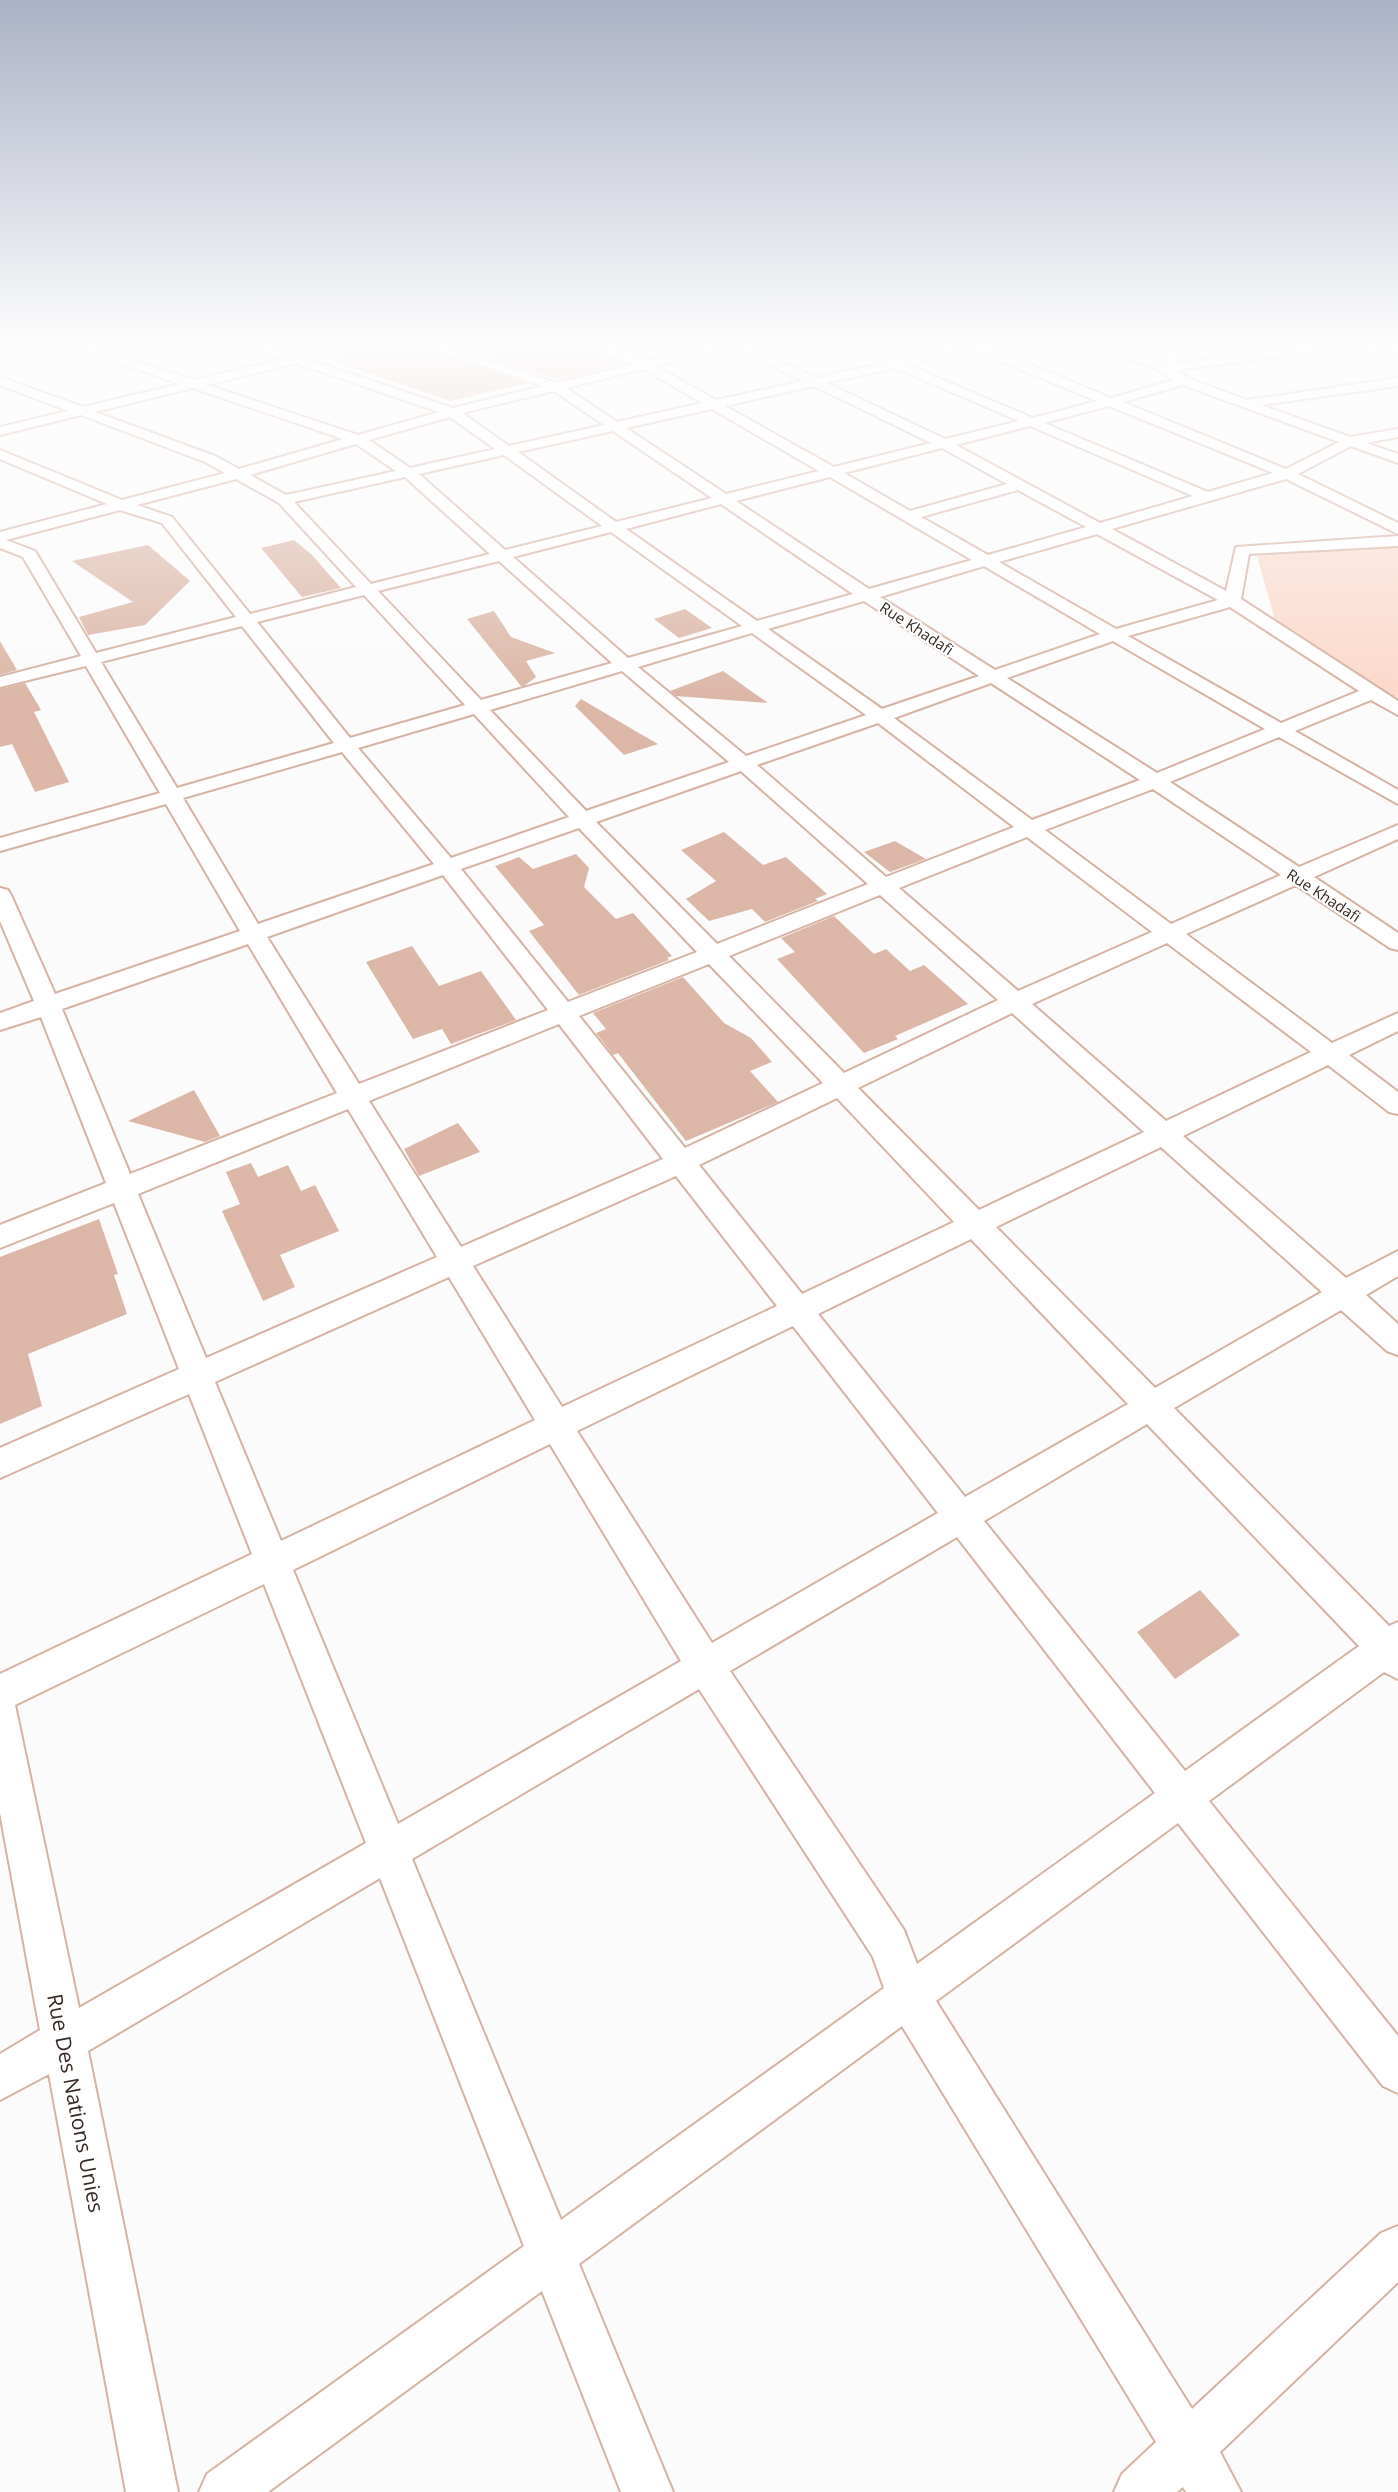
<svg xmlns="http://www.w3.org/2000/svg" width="1398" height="2492" viewBox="0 0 1398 2492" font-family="'Open Sans',sans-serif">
  <rect width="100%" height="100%" fill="#fbfbfb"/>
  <!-- green -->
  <polygon fill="#fbd9cb" points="1398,547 1398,698 1326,657 1275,620 1257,556"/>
  <!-- building -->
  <g fill="#dcb7a7">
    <polygon points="374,344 415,344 527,383 450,401 324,358"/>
    <polygon points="442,344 582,344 622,362 561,380"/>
    <polygon points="609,344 647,344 648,349 636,353 620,345"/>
    <polygon points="294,540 312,555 341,588 302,597 261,548"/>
    <polygon points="148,545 190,581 145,625 88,635 79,617 133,602 72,561"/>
    <polygon points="685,609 712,628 679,638 654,619"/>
    <polygon points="494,611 511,637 555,653 526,661 536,677 524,686 521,686 467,619"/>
    <polygon points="0,641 17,670 0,675"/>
    <polygon points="723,671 768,703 676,696 670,691"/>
    <polygon points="25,683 41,710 34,712 69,782 35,792 12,744 0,747 0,689"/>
    <polygon points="581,699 632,729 658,744 624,755 575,706"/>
    <polygon points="724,832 763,865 786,857 827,894 815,899 818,901 765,922 752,909 709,921 686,899 716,881 681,850"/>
    <polygon points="895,841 926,859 890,872 864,852"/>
    <polygon points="576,854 589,868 584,887 616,919 633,913 672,956 667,958 669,960 579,995 529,931 544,925 495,866 519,857 533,869"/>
    <polygon points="834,916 874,954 886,949 910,971 924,965 968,1004 895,1036 898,1039 864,1053 777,959 795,952 781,938"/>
    <polygon points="412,946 439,986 481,971 516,1020 451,1044 442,1029 413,1039 366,962"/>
    <polygon points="683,977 724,1023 751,1038 772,1062 750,1071 778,1102 686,1141 618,1053 613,1055 596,1033 606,1029 593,1013"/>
    <polygon points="194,1090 220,1136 205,1142 128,1121"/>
    <polygon points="458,1123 480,1152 419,1176 404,1149"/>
    <polygon points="251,1163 258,1177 288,1165 301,1191 315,1185 339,1231 280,1255 295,1287 263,1301 222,1211 240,1204 226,1172"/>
    <polygon points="99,1219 118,1274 114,1275 127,1314 28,1354 42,1406 0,1424 0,1257"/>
    <polygon points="1200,1590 1240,1635 1175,1679 1137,1632"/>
  </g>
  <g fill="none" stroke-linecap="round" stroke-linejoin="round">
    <!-- minor casing -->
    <g stroke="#d6b2a2" stroke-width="4">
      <path id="minor" d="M 67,344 L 84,344 L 194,380 L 284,359 L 245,344 L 262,344 L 297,356 L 347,344 L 367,344 L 310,360 L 453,408 L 543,386 L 417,344 L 435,344 L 557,383 L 634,364 L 584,344 L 619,347 L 647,361 L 718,344 L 745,344 L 816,378 L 884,363 L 844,344 L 860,344 L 897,360 L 960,344 L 980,344 L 1111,398 L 1174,380 L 1160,371 L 1089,344 L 1106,344 L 1162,363 L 1167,360 L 1163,348 L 1166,344 L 1178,344 L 1175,348 L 1178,363 L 1325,344 L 1369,344 L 1398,357 L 1398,365 L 1355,347 L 1176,370 L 1188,378 L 1247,400 L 1398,378 L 1398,386 L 1261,405 L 1350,437 L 1398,429 L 1398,437 L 1366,443 L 1398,454 L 1398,463 L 1351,446 L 1298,474 L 1398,523 L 1398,534 L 1286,479 L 1112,529 L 1226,591 L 1236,547 L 1398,536 L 1398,546 L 1249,554 L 1241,599 L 1398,701 L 1398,715 L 1371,700 L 1295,731 L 1398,790 L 1398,804 L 1279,737 L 1170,782 L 1299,867 L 1398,825 L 1398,839 L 1314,877 L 1398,933 L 1398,950 L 1390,948 L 1296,885 L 1186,934 L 1332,1043 L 1398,1013 L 1398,1031 L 1349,1055 L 1398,1092 L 1398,1114 L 1389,1112 L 1328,1065 L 1183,1136 L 1346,1278 L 1398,1251 L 1398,1276 L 1366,1295 L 1398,1324 L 1398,1355 L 1387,1351 L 1341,1310 L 1174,1408 L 1389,1626 L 1398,1622 L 1398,1679 L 1384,1672 L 1209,1801 L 1398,2036 L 1398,2093 L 1383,2086 L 1178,1823 L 936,2001 L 1192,2409 L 1381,2233 L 1398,2226 L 1398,2282 L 1220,2452 L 1241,2492 L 1186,2492 L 1183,2487 L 1177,2492 L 1114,2492 L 1122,2474 L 1156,2442 L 902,2026 L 579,2264 L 673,2492 L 621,2492 L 542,2291 L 268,2492 L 199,2492 L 207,2474 L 524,2246 L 380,1878 L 88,2051 L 178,2492 L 126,2492 L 49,2074 L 0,2100 L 0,2054 L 40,2030 L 0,1813 L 0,1674 L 252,1554 L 189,1394 L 0,1478 L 0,1448 L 179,1369 L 114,1203 L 0,1248 L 0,1225 L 106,1183 L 41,1017 L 0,1030 L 0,1013 L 34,1001 L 0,921 L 0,888 L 8,890 L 11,895 L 55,994 L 240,931 L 166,804 L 0,851 L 0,838 L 160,793 L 86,666 L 0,687 L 0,677 L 81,656 L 23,557 L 0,548 L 0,532 L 107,504 L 0,459 L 0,450 L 122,500 L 225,473 L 205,462 L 81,415 L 0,435 L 0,427 L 68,411 L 0,385 L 0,377 L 83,407 L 180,384 ZM 733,347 L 803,381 L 716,400 L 656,366 ZM 969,349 L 1097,401 L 1033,418 L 908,365 ZM 296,363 L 439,412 L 358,435 L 207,385 ZM 895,368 L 1019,421 L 945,439 L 827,383 ZM 644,369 L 702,403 L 617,422 L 566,388 ZM 1183,385 L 1339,442 L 1286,469 L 1123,402 ZM 814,386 L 931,443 L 834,467 L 725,406 ZM 193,388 L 343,439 L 239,469 L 215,456 L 95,412 ZM 554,391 L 604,425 L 509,446 L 462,413 ZM 1109,406 L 1273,473 L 1208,492 L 1044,423 ZM 712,409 L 819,471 L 726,494 L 626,428 ZM 450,417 L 495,449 L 410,468 L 369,440 ZM 1030,426 L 1193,496 L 1100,523 L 956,445 ZM 613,431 L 712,498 L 616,522 L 518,452 ZM 356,444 L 396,471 L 286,495 L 250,475 ZM 942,448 L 1007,484 L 910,511 L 844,473 ZM 504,455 L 602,526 L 505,550 L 419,474 ZM 405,477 L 490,554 L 371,584 L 294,502 ZM 830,477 L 972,560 L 869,589 L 736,501 ZM 236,479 L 279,503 L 356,587 L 250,614 L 172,517 L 137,505 ZM 1018,490 L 1086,527 L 988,555 L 921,517 ZM 721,504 L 853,594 L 757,621 L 626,529 ZM 120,510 L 162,523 L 236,617 L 96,653 L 35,551 L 6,540 ZM 611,532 L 742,626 L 628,658 L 513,557 ZM 1097,534 L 1218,600 L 1116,629 L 999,562 ZM 499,561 L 612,663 L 481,700 L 378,591 ZM 984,566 L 1100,634 L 995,670 L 880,597 ZM 364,595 L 465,705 L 350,738 L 257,622 ZM 864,601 L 979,676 L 882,709 L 768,629 ZM 1230,607 L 1359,691 L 1281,723 L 1128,636 ZM 242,626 L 334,743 L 177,788 L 101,662 ZM 752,633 L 866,715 L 746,756 L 638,667 ZM 1113,641 L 1265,729 L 1157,773 L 1007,678 ZM 622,671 L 729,762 L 586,811 L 490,710 ZM 991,683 L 1140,780 L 1032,820 L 894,718 ZM 474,714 L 569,817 L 451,858 L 358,748 ZM 878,723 L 1014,827 L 886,877 L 757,765 ZM 342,752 L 434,864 L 258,924 L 183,798 ZM 741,771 L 868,884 L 717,944 L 596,822 ZM 1153,789 L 1281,875 L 1171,924 L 1045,830 ZM 579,828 L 697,952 L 568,1002 L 461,869 ZM 1027,837 L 1152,932 L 1018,991 L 899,888 ZM 443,875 L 548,1010 L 359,1084 L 267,937 ZM 880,895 L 998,1000 L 844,1073 L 729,956 ZM 1167,943 L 1311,1052 L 1166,1121 L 1032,1004 ZM 248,944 L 337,1093 L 130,1174 L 62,1009 ZM 709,964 L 823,1083 L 685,1148 L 579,1016 ZM 1012,1013 L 1144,1132 L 979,1210 L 858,1088 ZM 559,1024 L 663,1159 L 461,1247 L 369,1101 ZM 837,1098 L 954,1222 L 802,1294 L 699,1165 ZM 348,1109 L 437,1257 L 206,1358 L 138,1194 ZM 1161,1147 L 1322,1292 L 1155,1388 L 996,1227 ZM 676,1176 L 777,1306 L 562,1407 L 473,1266 ZM 971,1239 L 1128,1404 L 965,1497 L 818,1314 ZM 449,1277 L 535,1420 L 281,1541 L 215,1382 ZM 793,1326 L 938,1513 L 712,1643 L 577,1431 ZM 1147,1424 L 1359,1646 L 1185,1771 L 984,1521 ZM 550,1444 L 681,1661 L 398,1824 L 293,1570 ZM 957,1537 L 1155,1793 L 917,1964 L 904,1930 L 730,1671 ZM 264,1584 L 366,1843 L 79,2008 L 15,1705 ZM 699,1689 L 873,1957 L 884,1988 L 561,2220 L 412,1859 Z"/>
    </g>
    <!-- minor -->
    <use href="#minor" fill="#fff" fill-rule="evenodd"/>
  </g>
  <!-- sky -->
  <linearGradient id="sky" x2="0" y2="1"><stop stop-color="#abb2c6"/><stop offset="0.5" stop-color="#fdfdfd"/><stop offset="1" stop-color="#fdfdfd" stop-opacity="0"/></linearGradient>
  <rect width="1398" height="693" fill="url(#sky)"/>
  <g text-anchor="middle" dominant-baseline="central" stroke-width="4.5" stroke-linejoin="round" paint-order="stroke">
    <!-- far-street labels -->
    <g font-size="15" fill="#362822" stroke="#fff">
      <text transform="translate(917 628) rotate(33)">Rue Khadafi</text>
      <text transform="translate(1324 895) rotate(33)">Rue Khadafi</text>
    </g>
    <!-- near-street labels -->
    <g font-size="21" fill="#362822" stroke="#fff">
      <text transform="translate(76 2103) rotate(79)">Rue Des Nations Unies</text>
    </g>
  </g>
</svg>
